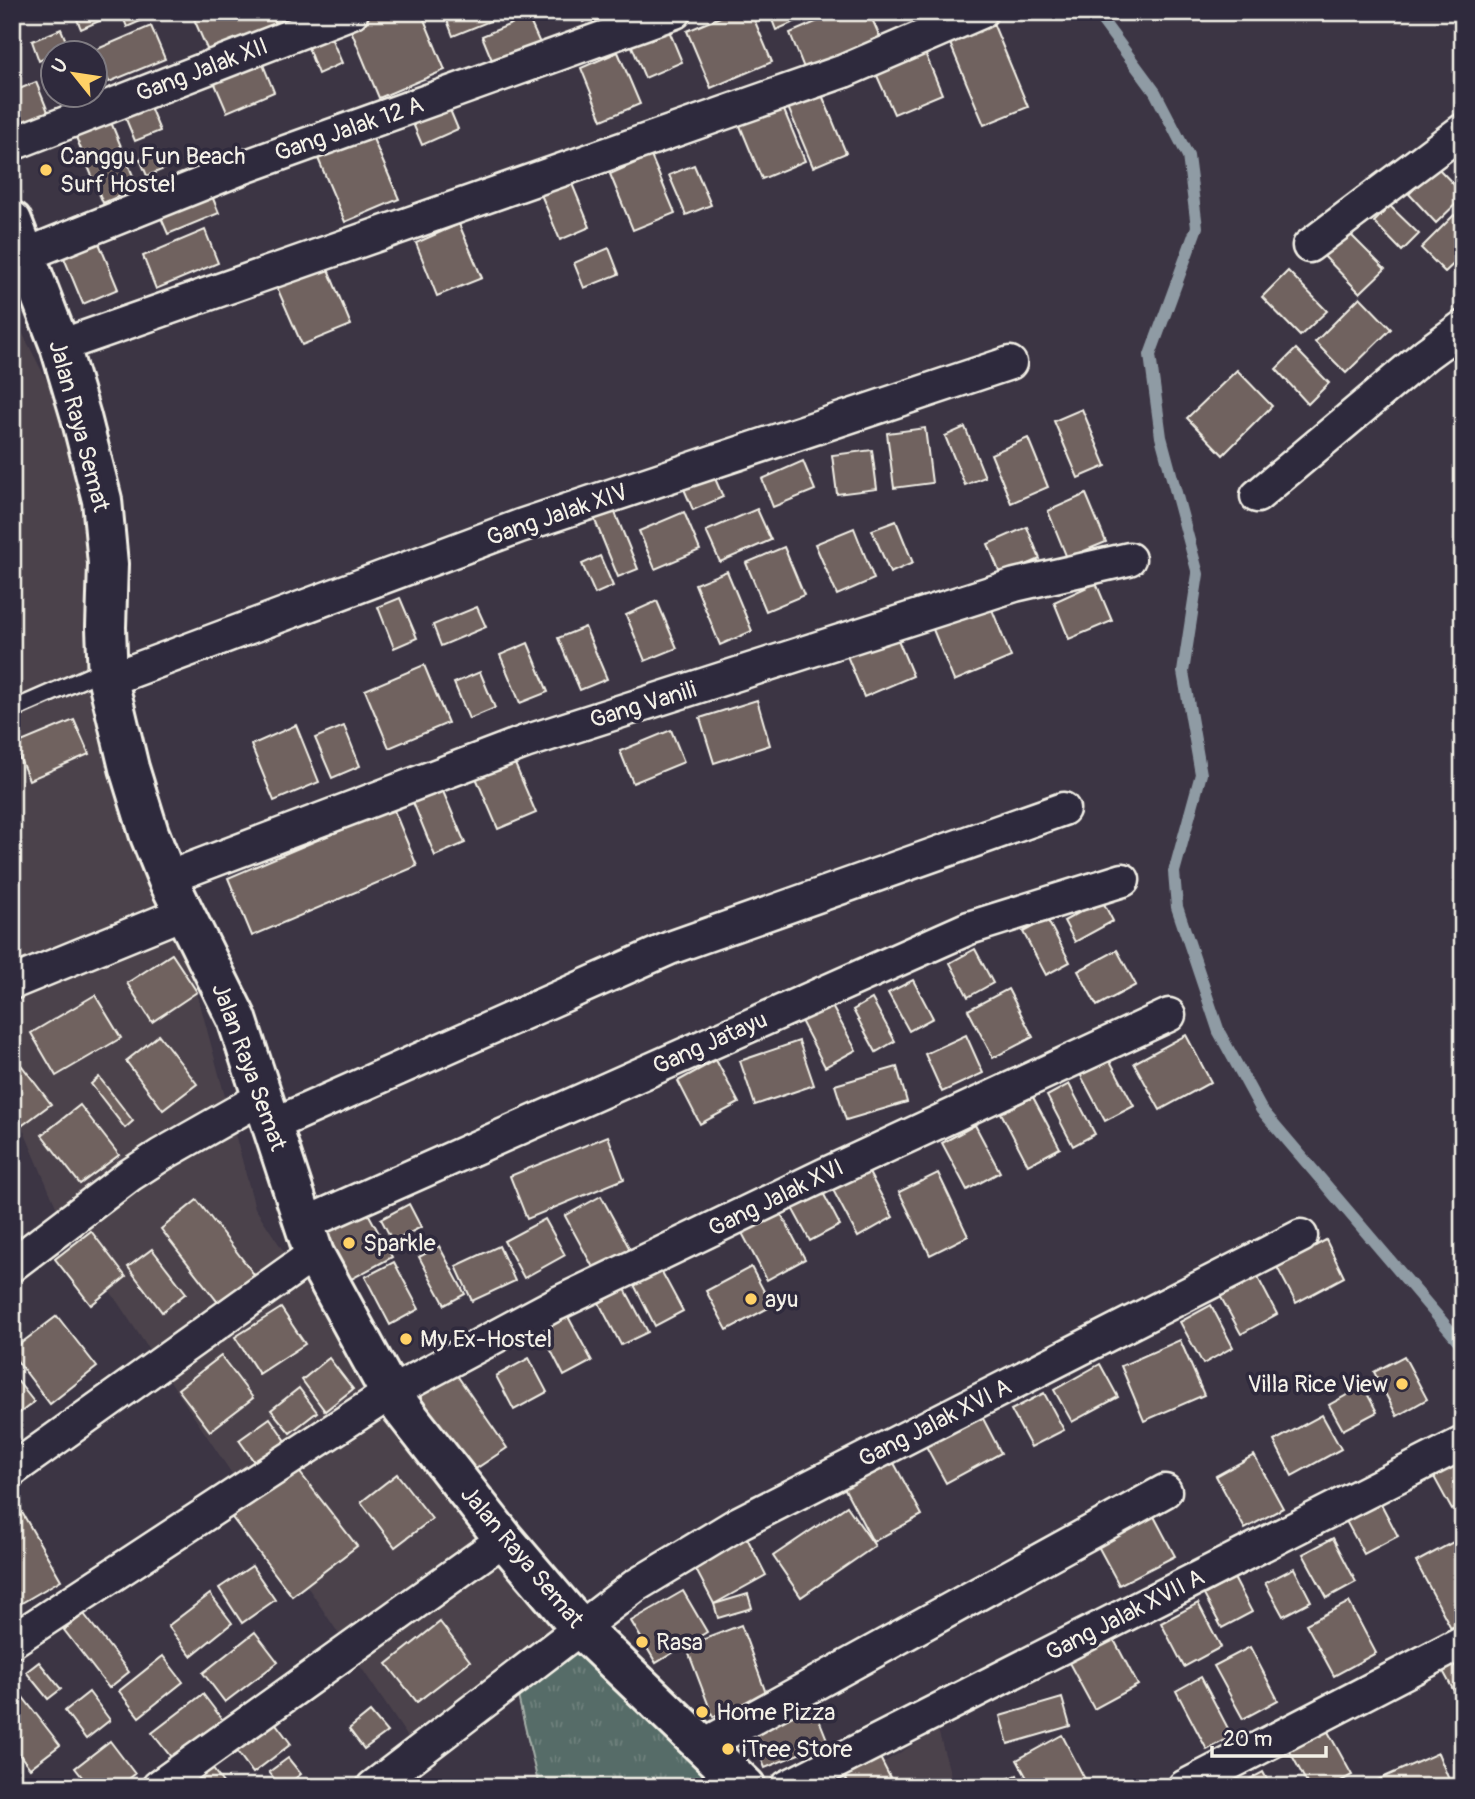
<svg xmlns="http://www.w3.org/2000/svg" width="1475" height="1799" viewBox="0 0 1475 1799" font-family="Pangolin,sans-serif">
  <defs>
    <pattern id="grass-tufts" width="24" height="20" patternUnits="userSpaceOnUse" patternTransform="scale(1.75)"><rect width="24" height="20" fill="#566c67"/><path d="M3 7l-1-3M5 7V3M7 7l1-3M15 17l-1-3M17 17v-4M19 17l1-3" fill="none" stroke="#6f817d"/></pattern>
  </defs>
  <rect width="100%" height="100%" fill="#3c3544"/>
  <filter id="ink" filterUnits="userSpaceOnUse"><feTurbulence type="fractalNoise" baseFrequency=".0143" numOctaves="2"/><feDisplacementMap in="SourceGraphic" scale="14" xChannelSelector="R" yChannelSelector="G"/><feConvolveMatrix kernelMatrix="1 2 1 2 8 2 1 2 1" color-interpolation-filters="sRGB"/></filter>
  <g filter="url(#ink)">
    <!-- built -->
    <g fill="#4b424c">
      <polygon points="12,313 92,468 116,692 255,1208 452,1505 571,1628 417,1751 60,1216 12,1103"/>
      <polygon points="938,1730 954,1787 842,1787"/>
    </g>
    <!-- grass -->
    <polygon fill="url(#grass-tufts)" stroke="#a5aea8" stroke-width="2" points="571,1628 743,1787 539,1787 514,1679"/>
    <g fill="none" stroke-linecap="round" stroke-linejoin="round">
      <!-- stream -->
      <polyline stroke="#8f9ba4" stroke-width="12" points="1096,12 1155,92 1188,156 1197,227 1150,355 1161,437 1198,574 1183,672 1201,774 1174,872 1177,907 1219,1032 1261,1109 1463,1346"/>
    </g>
    <!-- building -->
    <g fill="#6f625e" stroke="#f4f1e8" stroke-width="2">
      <polygon points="74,12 101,12 104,19 81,29"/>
      <polygon points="121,12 161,12 127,27"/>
      <polygon points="211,12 271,12 278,28 210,56 194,19"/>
      <polygon points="373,12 421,12 445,70 379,98 348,23"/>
      <polygon points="444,12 493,12 495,19 453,36"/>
      <polygon points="578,12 605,12 583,22"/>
      <polygon points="732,12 751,12 772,62 711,88 687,31"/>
      <polygon points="769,12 817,12 776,30"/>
      <polygon points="839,12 869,12 884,46 808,78 790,33"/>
      <polygon points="528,17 543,50 496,70 482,36"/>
      <polygon points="993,23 1028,107 984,125 949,41"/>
      <polygon points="151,26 165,59 109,82 95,50"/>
      <polygon points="668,28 682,62 645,78 631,44"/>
      <polygon points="61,29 69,48 52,52 52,55 39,61 32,41"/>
      <polygon points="329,33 342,63 318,74 306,42"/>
      <polygon points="923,48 942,94 894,114 874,69"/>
      <polygon points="618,52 640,104 602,120 581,68"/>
      <polygon points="260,57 274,92 227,112 212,77"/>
      <polygon points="36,82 49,114 12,130 12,92"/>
      <polygon points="820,90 846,153 813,167 787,105"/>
      <polygon points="146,97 160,131 135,141 121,107"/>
      <polygon points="445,98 458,129 422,145 409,114"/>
      <polygon points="781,103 805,161 762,179 738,121"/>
      <polygon points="106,110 138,188 103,203 71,125"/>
      <polygon points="368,127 399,199 345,222 314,149"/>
      <polygon points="157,151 164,169 147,176 140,159"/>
      <polygon points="651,156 675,213 633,230 610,174"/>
      <polygon points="694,165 711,205 686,215 669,175"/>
      <polygon points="1437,167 1463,194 1463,197 1436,223 1409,194"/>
      <polygon points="570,179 590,227 560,240 540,192"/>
      <polygon points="207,184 219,213 168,234 156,206"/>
      <polygon points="1390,206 1419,234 1402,251 1374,222"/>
      <polygon points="1454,215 1463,224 1463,255 1445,272 1421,248"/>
      <polygon points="459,224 482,278 437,296 416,243"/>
      <polygon points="1340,224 1385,269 1360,293 1316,248"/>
      <polygon points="205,230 218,263 156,289 143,256"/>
      <polygon points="99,243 118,289 83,304 64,258"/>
      <polygon points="609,248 619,274 584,288 574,263"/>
      <polygon points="325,262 351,325 302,345 275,283"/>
      <polygon points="1288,271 1327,311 1300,336 1262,297"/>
      <polygon points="1360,297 1391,329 1346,373 1315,342"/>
      <polygon points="1296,349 1329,383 1308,404 1276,369"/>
      <polygon points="1237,370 1272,406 1223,455 1187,418"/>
      <polygon points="1082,409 1106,466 1078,478 1054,421"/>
      <polygon points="965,427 985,477 965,485 945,436"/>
      <polygon points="925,428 932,483 894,488 887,433"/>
      <polygon points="1028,438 1048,487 1011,503 991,454"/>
      <polygon points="872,450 877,489 837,494 832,455"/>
      <polygon points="803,461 815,490 773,507 762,479"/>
      <polygon points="714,476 723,497 693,510 684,489"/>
      <polygon points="1086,494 1106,542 1067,558 1048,511"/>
      <polygon points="757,509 771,540 720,562 706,531"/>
      <polygon points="614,510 638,569 618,577 594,518"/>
      <polygon points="684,512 700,550 655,569 639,531"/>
      <polygon points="896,521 913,563 890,573 872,530"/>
      <polygon points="1027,527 1040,559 1001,576 988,544"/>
      <polygon points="854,528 874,579 837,595 815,544"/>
      <polygon points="784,547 804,595 766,611 746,563"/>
      <polygon points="600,556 613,586 595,594 582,564"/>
      <polygon points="727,571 752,631 720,645 695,584"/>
      <polygon points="1096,583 1112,621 1069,639 1054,602"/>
      <polygon points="400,598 417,638 394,648 378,607"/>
      <polygon points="657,601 677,648 645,661 626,615"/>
      <polygon points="989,602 1011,657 954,681 932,627"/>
      <polygon points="477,607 486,627 441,646 433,625"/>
      <polygon points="585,627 607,679 580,690 558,638"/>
      <polygon points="894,630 913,676 864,697 845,651"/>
      <polygon points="528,643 548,692 520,703 500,655"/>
      <polygon points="424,665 448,723 389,748 365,690"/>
      <polygon points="480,672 495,708 469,719 454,683"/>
      <polygon points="757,700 770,745 714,763 700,718"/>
      <polygon points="74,720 89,754 29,780 14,745"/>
      <polygon points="296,725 319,782 274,801 251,745"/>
      <polygon points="344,726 360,766 332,778 315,738"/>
      <polygon points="671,730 684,762 633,783 620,751"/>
      <polygon points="509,750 536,813 498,829 471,766"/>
      <polygon points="439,782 465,843 435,856 410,795"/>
      <polygon points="393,808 417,866 252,936 228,878"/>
      <polygon points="1102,900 1113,921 1075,942 1064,921"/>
      <polygon points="1047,919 1070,962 1046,975 1023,932"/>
      <polygon points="975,949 993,983 968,997 950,963"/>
      <polygon points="1117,950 1136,985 1097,1006 1078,971"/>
      <polygon points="172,954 197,992 152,1022 127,983"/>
      <polygon points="913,980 933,1018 909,1031 888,993"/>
      <polygon points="1008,989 1033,1037 993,1058 968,1010"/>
      <polygon points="95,995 121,1038 56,1076 31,1033"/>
      <polygon points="872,999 895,1041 876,1052 853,1010"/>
      <polygon points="829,1001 856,1050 825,1067 799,1017"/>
      <polygon points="159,1035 197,1084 163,1110 126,1061"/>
      <polygon points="966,1035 983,1073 942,1092 925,1054"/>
      <polygon points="1186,1035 1211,1082 1160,1110 1134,1063"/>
      <polygon points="799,1041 814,1085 755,1105 740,1061"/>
      <polygon points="1109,1059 1134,1106 1105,1121 1080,1074"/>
      <polygon points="716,1060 739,1103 700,1124 678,1081"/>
      <polygon points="22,1066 51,1104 12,1133 12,1074"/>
      <polygon points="897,1067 907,1102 846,1120 835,1085"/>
      <polygon points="99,1077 133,1121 125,1128 91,1084"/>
      <polygon points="1069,1084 1095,1134 1073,1146 1047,1096"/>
      <polygon points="1033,1097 1060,1148 1028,1165 1001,1113"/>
      <polygon points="80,1105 119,1155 80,1184 42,1135"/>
      <polygon points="975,1125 1000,1172 967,1190 942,1143"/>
      <polygon points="608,1136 624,1179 527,1219 510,1176"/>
      <polygon points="868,1171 893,1217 858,1237 833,1190"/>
      <polygon points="938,1173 968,1236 930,1255 899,1192"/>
      <polygon points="821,1189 840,1225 810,1241 791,1206"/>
      <polygon points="601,1196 632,1253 596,1273 565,1216"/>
      <polygon points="197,1200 256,1277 220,1305 161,1229"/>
      <polygon points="363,1204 392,1257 346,1282 317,1229"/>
      <polygon points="409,1204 421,1227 393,1242 381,1219"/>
      <polygon points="779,1210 805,1259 767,1280 741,1231"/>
      <polygon points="545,1219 565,1255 524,1278 504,1241"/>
      <polygon points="91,1231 126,1277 91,1305 55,1259"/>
      <polygon points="1326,1240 1344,1277 1296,1303 1277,1267"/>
      <polygon points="439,1246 465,1294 445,1305 419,1257"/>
      <polygon points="499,1246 515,1281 472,1301 456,1266"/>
      <polygon points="152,1249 186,1293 162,1312 128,1267"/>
      <polygon points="656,1261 683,1311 655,1326 629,1275"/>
      <polygon points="394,1262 419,1309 390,1325 365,1277"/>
      <polygon points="751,1267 772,1306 727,1330 706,1291"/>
      <polygon points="1255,1272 1277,1314 1241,1334 1218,1292"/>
      <polygon points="625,1289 648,1332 621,1345 599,1303"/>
      <polygon points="1211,1305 1233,1347 1203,1364 1180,1322"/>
      <polygon points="281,1308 305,1344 259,1374 235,1337"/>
      <polygon points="564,1309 592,1361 564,1376 537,1323"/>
      <polygon points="57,1316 97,1367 50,1404 12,1354 12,1350"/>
      <polygon points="1180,1340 1204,1395 1144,1421 1121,1366"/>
      <polygon points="221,1356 253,1398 210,1431 178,1389"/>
      <polygon points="1404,1356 1427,1399 1397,1416 1374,1372"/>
      <polygon points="329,1358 353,1389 325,1411 302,1380"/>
      <polygon points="529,1358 547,1392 514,1410 496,1376"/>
      <polygon points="1100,1364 1118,1397 1072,1422 1054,1390"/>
      <polygon points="454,1371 507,1448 471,1472 419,1395"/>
      <polygon points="12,1374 34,1402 12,1419"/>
      <polygon points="1363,1386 1377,1412 1343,1430 1329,1405"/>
      <polygon points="299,1388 317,1412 290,1433 271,1410"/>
      <polygon points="1044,1393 1064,1430 1031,1447 1011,1410"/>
      <polygon points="977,1407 1001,1453 946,1483 921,1437"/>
      <polygon points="1322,1415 1341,1449 1292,1476 1274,1441"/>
      <polygon points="270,1418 286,1441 255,1463 239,1440"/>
      <polygon points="887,1450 922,1515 873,1542 838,1476"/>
      <polygon points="1457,1450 1463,1461 1463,1504 1452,1510 1428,1466"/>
      <polygon points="1254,1455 1283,1508 1245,1529 1216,1476"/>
      <polygon points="294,1465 357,1546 292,1596 230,1515"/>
      <polygon points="397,1474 432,1519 395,1547 361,1502"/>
      <polygon points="12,1495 61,1580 13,1608 12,1608"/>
      <polygon points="1380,1502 1398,1536 1364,1554 1346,1521"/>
      <polygon points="1148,1505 1175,1556 1119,1585 1092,1535"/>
      <polygon points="847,1506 875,1546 801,1597 773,1556"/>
      <polygon points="746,1536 766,1575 714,1604 693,1564"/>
      <polygon points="1333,1538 1356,1582 1327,1598 1303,1554"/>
      <polygon points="1455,1541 1463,1556 1463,1622 1451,1628 1416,1562"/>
      <polygon points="252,1566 275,1600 242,1623 219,1588"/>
      <polygon points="1294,1568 1311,1601 1283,1616 1265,1583"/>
      <polygon points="1234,1578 1252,1612 1222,1628 1204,1595"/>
      <polygon points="683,1591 707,1632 656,1663 631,1621"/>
      <polygon points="210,1594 232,1623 191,1656 168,1626"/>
      <polygon points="748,1594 752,1608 718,1618 714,1604"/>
      <polygon points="1349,1602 1376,1653 1334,1676 1306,1624"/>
      <polygon points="1198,1603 1221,1647 1184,1667 1161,1623"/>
      <polygon points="84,1614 129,1672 109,1688 64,1630"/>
      <polygon points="440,1622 470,1661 417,1702 387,1664"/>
      <polygon points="741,1625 767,1696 713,1717 686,1646"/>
      <polygon points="255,1632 278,1662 225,1702 203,1673"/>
      <polygon points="1112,1636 1138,1685 1094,1709 1068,1661"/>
      <polygon points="1250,1647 1278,1700 1243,1719 1214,1666"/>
      <polygon points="163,1656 183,1682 139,1717 119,1691"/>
      <polygon points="1463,1660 1463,1708 1443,1671"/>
      <polygon points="39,1662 61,1689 48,1699 26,1672"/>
      <polygon points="1201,1677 1232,1736 1207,1750 1176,1691"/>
      <polygon points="12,1683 60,1745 30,1768 12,1745"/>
      <polygon points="89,1692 110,1720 86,1739 65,1711"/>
      <polygon points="203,1694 225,1723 175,1762 152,1733"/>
      <polygon points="1062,1698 1070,1726 1008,1744 1000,1716"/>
      <polygon points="814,1707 828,1742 765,1768 751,1733"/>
      <polygon points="370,1712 387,1732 364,1749 349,1729"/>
      <polygon points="271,1717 291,1744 253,1773 233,1746"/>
      <polygon points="1326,1728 1352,1775 1330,1787 1309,1787 1288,1748"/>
      <polygon points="1062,1735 1088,1785 1084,1787 1032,1787 1017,1760"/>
      <polygon points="110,1741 135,1774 119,1787 90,1787 75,1768"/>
      <polygon points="876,1750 895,1787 850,1787 841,1769"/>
      <polygon points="1438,1753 1452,1787 1362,1787"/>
      <polygon points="288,1758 301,1774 284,1787 281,1787 269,1772"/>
      <polygon points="210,1765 226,1787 191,1787 188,1782"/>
      <polygon points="1263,1772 1271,1787 1235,1787"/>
      <polygon points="1017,1775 1021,1787 988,1787"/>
      <polygon points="421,1778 427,1787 408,1787"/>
    </g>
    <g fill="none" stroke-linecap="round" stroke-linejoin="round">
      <!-- service casing -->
      <g stroke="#f4f1e8" stroke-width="21">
        <polyline id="service" points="12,710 106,669"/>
      </g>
      <!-- minor casing -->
      <g stroke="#f4f1e8" stroke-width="37">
        <g id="minor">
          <polyline points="12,144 352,12"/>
          <polyline points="1309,246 1463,130"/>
          <polyline points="25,255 244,167 675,12"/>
          <polyline points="60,346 844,71 981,12"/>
          <polyline points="1257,496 1426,354 1463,327"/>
          <polyline points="108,680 520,526 1010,363"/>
          <polyline points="167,878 525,742 1015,585 1129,559"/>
          <polyline points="12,983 183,913"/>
          <polyline points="272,1125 670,948 1063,809"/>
          <polyline points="304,1224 969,928 1123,880"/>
          <polyline points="12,1265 130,1175 161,1155 263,1097"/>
          <polyline points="12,1470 314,1254"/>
          <polyline points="12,1641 390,1393 556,1304 824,1175 1169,1015"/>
          <polyline points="702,1746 1165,1491"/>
          <polyline points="158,1787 504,1539"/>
          <polyline points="373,1787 635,1586 739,1523 1301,1236"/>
          <polyline points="787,1787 1463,1443"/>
          <polyline points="1184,1787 1463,1642"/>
        </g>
      </g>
      <!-- tertiary casing -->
      <g stroke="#f4f1e8" stroke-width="44">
        <polyline id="tertiary" points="12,221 60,346 81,417 102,500 108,564 106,627 108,680 129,768 149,833 167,878 237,1019 314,1254 390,1393 504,1539 579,1627 746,1787"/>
      </g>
      <!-- service -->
      <use href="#service" stroke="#2f2a3d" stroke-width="16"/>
      <!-- minor -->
      <use href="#minor" stroke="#2f2a3d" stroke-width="32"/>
      <!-- tertiary -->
      <use href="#tertiary" stroke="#2f2a3d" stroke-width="38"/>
    </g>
  </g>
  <!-- markers -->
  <g fill="#ffd166" stroke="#2f2a3d" stroke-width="2.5">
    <circle cx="46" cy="170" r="7"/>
    <circle cx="349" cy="1243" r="7"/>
    <circle cx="751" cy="1299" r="7"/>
    <circle cx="406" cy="1339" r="7"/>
    <circle cx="1402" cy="1384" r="7"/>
    <circle cx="642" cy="1642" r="7"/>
    <circle cx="702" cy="1712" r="7"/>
    <circle cx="728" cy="1749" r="7"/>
  </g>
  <g text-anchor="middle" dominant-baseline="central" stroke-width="7" stroke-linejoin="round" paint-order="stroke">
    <!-- street labels -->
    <g font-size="24" fill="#f4f1e8" stroke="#2f2a3d">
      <text transform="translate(202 70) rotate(-21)">Gang Jalak XII</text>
      <text transform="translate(349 129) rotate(-19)">Gang Jalak 12 A</text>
      <text transform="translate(79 426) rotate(75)">Jalan Raya Semat</text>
      <text transform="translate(557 515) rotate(-19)">Gang Jalak XIV</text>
      <text transform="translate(643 705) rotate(-17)">Gang Vanili</text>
      <text transform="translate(710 1043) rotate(-24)">Gang Jatayu</text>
      <text transform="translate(249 1067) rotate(70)">Jalan Raya Semat</text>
      <text transform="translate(776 1198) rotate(-26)">Gang Jalak XVI</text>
      <text transform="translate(935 1423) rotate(-27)">Gang Jalak XVI A</text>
      <text transform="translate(522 1557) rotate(50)">Jalan Raya Semat</text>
      <text transform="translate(1125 1615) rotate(-27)">Gang Jalak XVII A</text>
    </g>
    <!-- poi labels -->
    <g font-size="24" fill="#f4f1e8" stroke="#2f2a3d" text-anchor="start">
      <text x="60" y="156">Canggu Fun Beach<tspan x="60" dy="28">Surf Hostel</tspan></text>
      <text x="363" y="1243">Sparkle</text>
      <text x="765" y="1299">ayu</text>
      <text x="420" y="1339">My Ex-Hostel</text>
      <text x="1388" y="1384" text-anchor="end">Villa Rice View</text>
      <text x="656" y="1642">Rasa</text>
      <text x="716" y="1712">Home Pizza</text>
      <text x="742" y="1749">iTree Store</text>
    </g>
  </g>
  <!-- margin -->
  <rect width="1475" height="1799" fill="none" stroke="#2f2a3d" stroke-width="42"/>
  <rect x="21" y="21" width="1433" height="1757" fill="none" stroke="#f4f1e8" stroke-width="2.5" filter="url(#ink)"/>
  <!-- north arrow -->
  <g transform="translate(74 74) rotate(300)"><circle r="33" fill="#2f2a3d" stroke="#7e7a81" stroke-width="2"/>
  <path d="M0-5L12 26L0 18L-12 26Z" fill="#ffd166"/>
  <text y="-10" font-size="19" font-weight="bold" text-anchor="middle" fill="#f4f1e8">U</text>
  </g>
  <!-- scale -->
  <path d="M1212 1746v10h114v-10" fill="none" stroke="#f4f1e8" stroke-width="3.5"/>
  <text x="1223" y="1746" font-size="21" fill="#f4f1e8" stroke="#2f2a3d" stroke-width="5" paint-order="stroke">20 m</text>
</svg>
